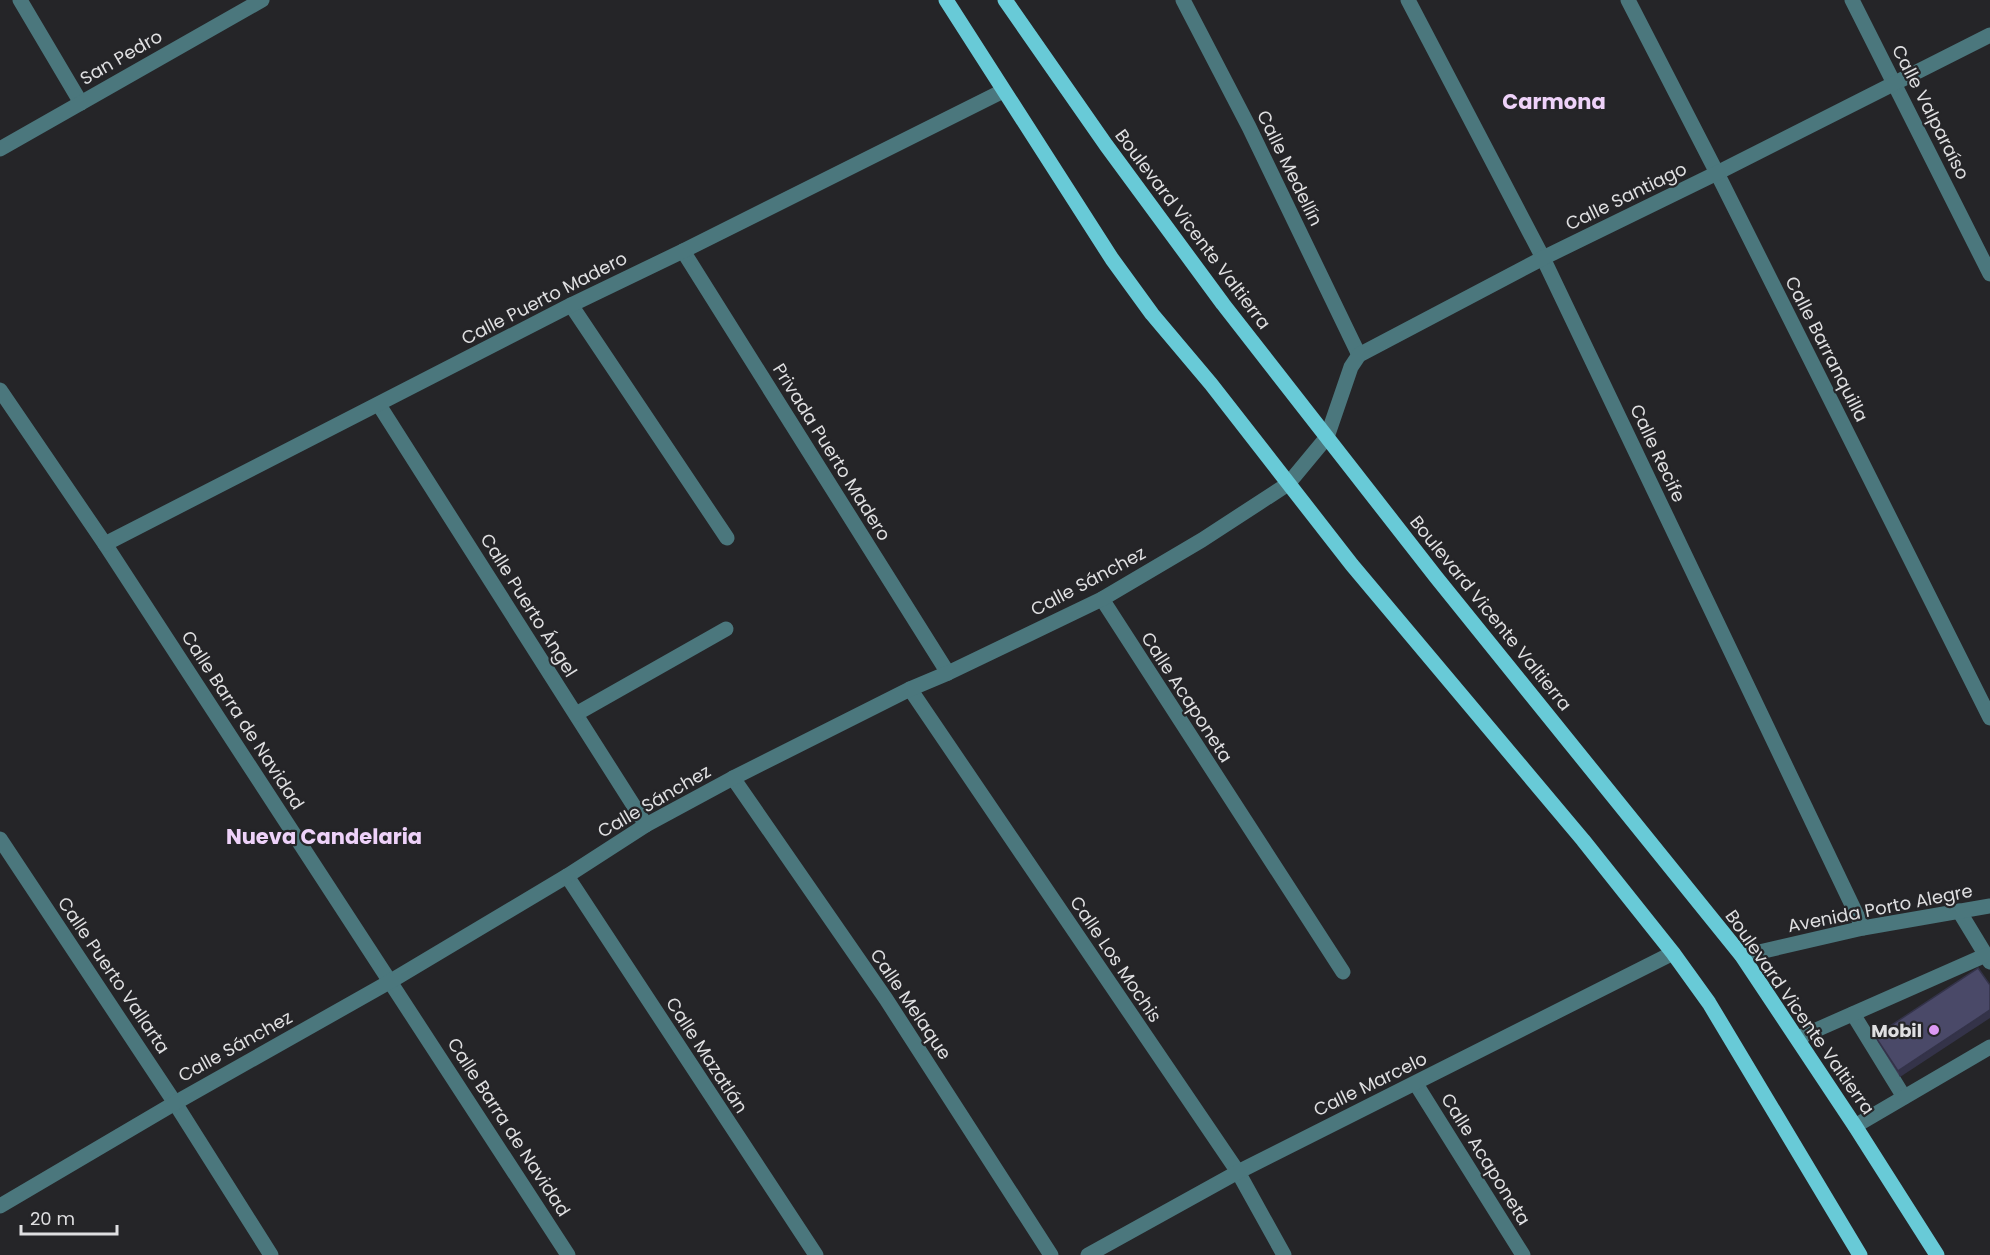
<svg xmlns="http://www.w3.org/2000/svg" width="1990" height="1255" viewBox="0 0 1990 1255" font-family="Poppins,sans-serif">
  <rect width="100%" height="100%" fill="#252528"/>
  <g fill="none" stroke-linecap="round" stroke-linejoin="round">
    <!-- minor -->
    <g stroke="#4b777d" stroke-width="15">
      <polyline points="20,0 81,103"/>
      <polyline points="1183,0 1249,127 1359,355"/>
      <polyline points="1408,0 1543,258 1863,928"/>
      <polyline points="1628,0 1717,173 1990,718"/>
      <polyline points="1852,0 1990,274"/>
      <polyline points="0,149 262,0"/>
      <polyline points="683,251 948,673"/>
      <polyline points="571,305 727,538"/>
      <polyline points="0,390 105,544 568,1255"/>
      <polyline points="379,405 646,825"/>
      <polyline points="105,544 571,305 683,251 1003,91"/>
      <polyline points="1102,599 1343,972"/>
      <polyline points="910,689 1238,1172 1284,1255"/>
      <polyline points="576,714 726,629"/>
      <polyline points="733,778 886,999 1051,1255"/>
      <polyline points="0,839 175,1103 271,1255"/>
      <polyline points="567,876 816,1255"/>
      <polyline points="1959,911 1990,962"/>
      <polyline points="1742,956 1863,928 1990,906"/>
      <polyline points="1853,1014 1904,1097"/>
      <polyline points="1798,1038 1986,955"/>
      <polyline points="1416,1084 1523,1255"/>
      <polyline points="1855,1126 1990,1047"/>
      <polyline points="0,1206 175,1103 391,981 567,876 646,825 733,778 910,689 948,673 1102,599 1202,540 1288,484 1327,437 1351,367 1359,355 1543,258 1717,173 1990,35"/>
      <polyline points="1088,1255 1238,1172 1673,953"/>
    </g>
    <!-- major -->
    <g stroke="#68cad7" stroke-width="15">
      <polyline points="946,0 1112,259 1152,314 1211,384 1352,565 1583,840 1673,953 1709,1003 1860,1255"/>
      <polyline points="1005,0 1106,145 1223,304 1436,577 1742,956 1855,1126 1937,1255"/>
    </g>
  </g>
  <!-- wall -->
  <polygon fill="#403f59" points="1978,968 1900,1077 1878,1042 1875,1036"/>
  <!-- shaded-wall -->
  <polygon fill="#343349" points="1990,1010 1990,1018 1900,1077 1898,1071"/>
  <!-- building -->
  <polygon fill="#4a4968" stroke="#343349" stroke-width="1.5" points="1978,968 1990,985 1990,1010 1898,1071 1875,1036"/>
  <!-- markers -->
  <circle fill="#dc99f4" stroke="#252528" stroke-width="2" cx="1934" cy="1030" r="6"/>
  <g text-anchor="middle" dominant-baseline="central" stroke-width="4.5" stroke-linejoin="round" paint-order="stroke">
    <!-- street labels -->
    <g font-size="18" fill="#dfdfe1" stroke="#252528">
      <text transform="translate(121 57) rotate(-30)">San Pedro</text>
      <text transform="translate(1931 112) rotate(63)">Calle Valparaíso</text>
      <text transform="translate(1290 168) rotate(64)">Calle Medellín</text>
      <text transform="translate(1626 196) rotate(-26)">Calle Santiago</text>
      <text transform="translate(1193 229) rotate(53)">Boulevard Vicente Valtierra</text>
      <text transform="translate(544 298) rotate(-27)">Calle Puerto Madero</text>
      <text transform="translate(1827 349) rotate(63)">Calle Barranquilla</text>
      <text transform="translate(832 452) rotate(58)">Privada Puerto Madero</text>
      <text transform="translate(1658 453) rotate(65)">Calle Recife</text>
      <text transform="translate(1088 581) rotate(-28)">Calle Sánchez</text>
      <text transform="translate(529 605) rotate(58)">Calle Puerto Ángel</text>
      <text transform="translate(1491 613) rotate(51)">Boulevard Vicente Valtierra</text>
      <text transform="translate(1187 697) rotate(57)">Calle Acaponeta</text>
      <text transform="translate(243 720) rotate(57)">Calle Barra de Navidad</text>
      <text transform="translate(654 801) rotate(-30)">Calle Sánchez</text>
      <text transform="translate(1880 908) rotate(-11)">Avenida Porto Alegre</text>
      <text transform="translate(1116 959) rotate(56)">Calle Los Mochis</text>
      <text transform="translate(114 975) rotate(56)">Calle Puerto Vallarta</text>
      <text transform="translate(911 1004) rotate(56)">Calle Melaque</text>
      <text transform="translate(1800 1012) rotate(55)">Boulevard Vicente Valtierra</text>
      <text transform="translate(235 1046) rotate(-29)">Calle Sánchez</text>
      <text transform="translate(707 1055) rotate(57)">Calle Mazatlán</text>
      <text transform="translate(1370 1084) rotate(-26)">Calle Marcelo</text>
      <text transform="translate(509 1127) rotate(57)">Calle Barra de Navidad</text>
      <text transform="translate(1486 1159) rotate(58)">Calle Acaponeta</text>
    </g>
    <!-- poi labels -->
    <g font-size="18" font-weight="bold" fill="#dfdfe1" stroke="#252528" text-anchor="end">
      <text x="1922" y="1030">Mobil</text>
    </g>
    <!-- quarter labels -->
    <g font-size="21" font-weight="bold" fill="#eed2f9" stroke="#252528">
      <text x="1554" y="101">Carmona</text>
      <text x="324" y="836">Nueva Candelaria</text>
    </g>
  </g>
  <!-- scale -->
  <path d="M21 1225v9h96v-9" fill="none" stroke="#dfdfe1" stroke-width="3"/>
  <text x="30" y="1225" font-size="18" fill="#dfdfe1" stroke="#252528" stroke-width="4.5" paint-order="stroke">20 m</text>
</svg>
